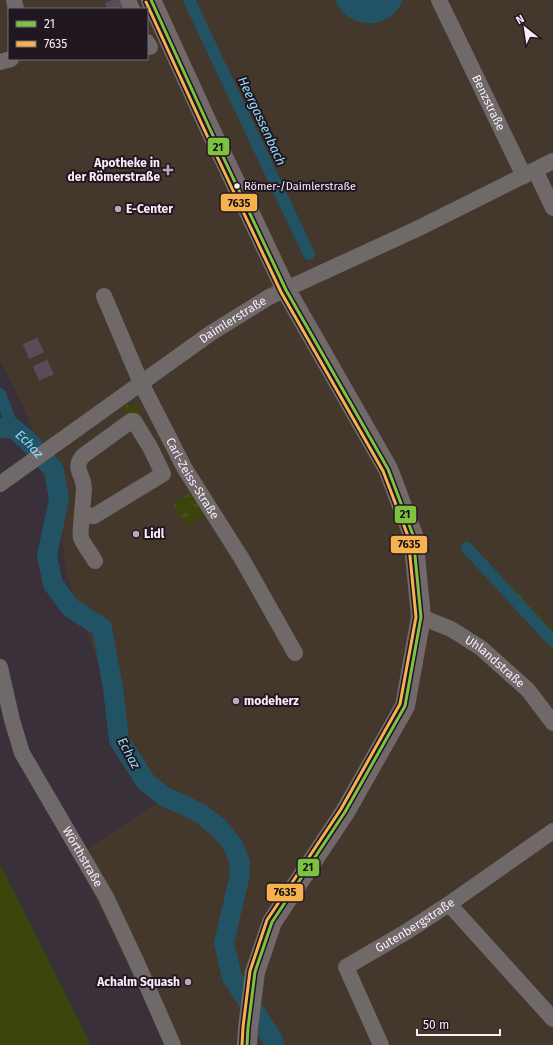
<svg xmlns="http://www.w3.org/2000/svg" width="553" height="1045" viewBox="0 0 553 1045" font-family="'Fira Sans',sans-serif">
  <defs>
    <pattern id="grass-tufts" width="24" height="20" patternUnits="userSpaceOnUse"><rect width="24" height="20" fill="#3b450b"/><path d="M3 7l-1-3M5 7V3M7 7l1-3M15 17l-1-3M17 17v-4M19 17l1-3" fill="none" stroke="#58602f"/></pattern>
    <pattern id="forest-firs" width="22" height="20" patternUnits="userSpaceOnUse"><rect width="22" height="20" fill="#3b450b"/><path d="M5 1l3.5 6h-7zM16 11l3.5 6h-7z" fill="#58602f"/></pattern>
  </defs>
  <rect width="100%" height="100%" fill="#3a303a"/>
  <!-- commercial -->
  <path fill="#44372c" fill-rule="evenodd" d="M 0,0 L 553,0 L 553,1045 L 167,1045 L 75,857 L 163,799 L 129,749 L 66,573 L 57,491 L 22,404 L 0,361 ZM 9,9 L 147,9 L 147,59 L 9,59 Z"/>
  <!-- grass -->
  <g fill="url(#grass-tufts)">
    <polygon points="128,405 136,405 140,407 141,411 137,413 127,414 123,408"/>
    <polygon points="190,493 204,515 187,526 173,504"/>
  </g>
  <!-- forest -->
  <polygon fill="url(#forest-firs)" points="465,541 553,628 553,650 462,549"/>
  <!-- green -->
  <polygon fill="#3b450b" points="0,864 91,1045 0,1045"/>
  <!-- water -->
  <path fill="#215365" d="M 335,0 L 403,0 C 390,31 348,31 335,0 Z"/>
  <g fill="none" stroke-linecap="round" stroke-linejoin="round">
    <!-- canal -->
    <g stroke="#215365" stroke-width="12">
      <polyline points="189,0 309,254"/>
      <polyline points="0,394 13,428"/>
      <polyline points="467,548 553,641"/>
    </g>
    <!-- river -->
    <path stroke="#215365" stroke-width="20" id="s1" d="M 0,428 L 13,428 L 26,439 L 54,470 L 59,499 L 47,556 L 53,584 L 71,608 L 102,628 L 113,688 L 119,740 L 146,782 L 165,797 L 186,806 L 201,814 L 219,828 L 233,845 L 240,863 L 239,879 L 224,943 L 232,977 L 273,1040 L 274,1045"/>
    <!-- minor-tunnel -->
    <g stroke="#574c57" stroke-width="16" stroke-dasharray="16 8" stroke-linecap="butt">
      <polyline points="112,0 116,9"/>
      <polyline points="30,341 49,383"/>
    </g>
    <!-- minor -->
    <g stroke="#6f6a69" stroke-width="16">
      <polyline points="14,0 16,9"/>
      <polyline points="128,0 132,9"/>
      <path id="s2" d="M 439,0 L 524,176"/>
      <polyline points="147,42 150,47"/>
      <polyline points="0,62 11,59"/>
      <polyline points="535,170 553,208"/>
      <path id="s3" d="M 104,296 L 141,383 L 185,469 L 242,559 L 295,653"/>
      <path id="s4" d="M 0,484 L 211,333 L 269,297 L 419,228 L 553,161"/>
      <path d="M 82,515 L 94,516 L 163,474 L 150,447 L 134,421 L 131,421 L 84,455 C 71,468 84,474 84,489 C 83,501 82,513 81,526 C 81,529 80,534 81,538 C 83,544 92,555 95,561"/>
      <path id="s5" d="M 421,617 L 451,629 L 481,648 L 528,690 L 553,723"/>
      <path id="s6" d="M 0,667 L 12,720 L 22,753 L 106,897 L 137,963 L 173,1045"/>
      <polyline points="449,904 553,1019"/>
      <path id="s7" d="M 381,1045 L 346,967 L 406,932 L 449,904 L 553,831"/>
    </g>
    <!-- major -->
    <polyline stroke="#71696a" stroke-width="20" points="151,0 209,127 286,290 388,469 413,535 421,617 405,706 345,812 272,922 255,972 248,1028 247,1045"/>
    <!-- bus-1 casing -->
    <g stroke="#201720" stroke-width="6">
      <polyline id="bus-1" points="151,0 209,127 286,290 388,469 413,535 421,617 405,706 345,812 272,922 255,972 248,1028 247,1045"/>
    </g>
    <!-- bus-2 casing -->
    <g stroke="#201720" stroke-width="6">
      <polyline id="bus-2" points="146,2 204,129 281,292 383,471 408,536 416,617 400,704 341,809 267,920 250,971 243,1027 242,1045"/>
    </g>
    <!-- bus-1 -->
    <use href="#bus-1" stroke="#7fc241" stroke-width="3"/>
    <!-- bus-2 -->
    <use href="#bus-2" stroke="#f7b24f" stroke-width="3"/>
  </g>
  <!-- markers -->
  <g fill="#b7abb7" stroke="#201720" stroke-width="1.5">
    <path d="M166 164h4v4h4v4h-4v4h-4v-4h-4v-4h4z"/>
    <circle cx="118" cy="209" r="4"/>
    <circle cx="136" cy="534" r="4"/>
    <circle cx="236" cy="701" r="4"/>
    <circle cx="188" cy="982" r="4"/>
  </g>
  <circle fill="#faedfa" stroke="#201720" stroke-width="1.5" cx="237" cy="186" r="3.5"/>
  <g text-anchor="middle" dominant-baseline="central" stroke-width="4" stroke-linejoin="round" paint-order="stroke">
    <!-- bus labels -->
    <g font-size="11" fill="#faedfa" stroke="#201720" text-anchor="start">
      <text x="244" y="186">Römer-/Daimlerstraße</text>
    </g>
    <!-- street labels -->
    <g font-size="12" fill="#faedfa" stroke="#201720">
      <text stroke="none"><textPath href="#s2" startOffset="114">Benzstraße</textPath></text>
      <text stroke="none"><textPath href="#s4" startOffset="285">Daimlerstraße</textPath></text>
      <text stroke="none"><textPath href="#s3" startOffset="203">Carl-Zeiss-Straße</textPath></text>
      <text stroke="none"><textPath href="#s5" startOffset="87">Uhlandstraße</textPath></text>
      <text stroke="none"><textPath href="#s6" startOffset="209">Wörthstraße</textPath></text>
      <text stroke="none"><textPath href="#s7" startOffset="166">Gutenbergstraße</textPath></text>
    </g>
    <!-- poi labels -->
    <g font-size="12" font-weight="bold" fill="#faedfa" stroke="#201720" text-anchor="start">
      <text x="160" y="163" text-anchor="end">Apotheke in<tspan x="160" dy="14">der Römerstraße</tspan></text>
      <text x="126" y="209">E-Center</text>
      <text x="144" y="534">Lidl</text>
      <text x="244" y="701">modeherz</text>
      <text x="180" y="982" text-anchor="end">Achalm Squash</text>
    </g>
    <!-- water labels -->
    <g font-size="13" font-style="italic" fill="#92dcf7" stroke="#201720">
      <text transform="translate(262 121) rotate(65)">Heergassenbach</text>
      <text stroke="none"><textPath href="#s1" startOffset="36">Echaz</textPath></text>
      <text transform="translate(129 753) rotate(62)">Echaz</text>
    </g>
  </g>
  <g stroke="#201720" stroke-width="1.5">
    <rect x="207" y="137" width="23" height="19" rx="4" fill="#7fc241"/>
    <rect x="220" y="193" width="38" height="19" rx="4" fill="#f7b24f"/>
    <rect x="394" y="505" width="23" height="19" rx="4" fill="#7fc241"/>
    <rect x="390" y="535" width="38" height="19" rx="4" fill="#f7b24f"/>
    <rect x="297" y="858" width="23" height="19" rx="4" fill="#7fc241"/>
    <rect x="266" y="883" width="38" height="19" rx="4" fill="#f7b24f"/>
  </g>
  <g font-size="11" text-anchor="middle" font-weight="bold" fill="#111">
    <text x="218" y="151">21</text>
    <text x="239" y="207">7635</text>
    <text x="405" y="518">21</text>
    <text x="409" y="548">7635</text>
    <text x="308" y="871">21</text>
    <text x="285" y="896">7635</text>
  </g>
  <!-- legend -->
  <rect x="8" y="8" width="140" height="52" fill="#201720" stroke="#776d77"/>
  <rect x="16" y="21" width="20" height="6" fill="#7fc241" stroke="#776d77"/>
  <text x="44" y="28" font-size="12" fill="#faedfa">21</text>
  <rect x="16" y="41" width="20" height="6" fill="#f7b24f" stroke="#776d77"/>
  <text x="44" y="48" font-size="12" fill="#faedfa">7635</text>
  <!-- north arrow -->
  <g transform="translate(525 28) rotate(330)" stroke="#201720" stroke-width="3" paint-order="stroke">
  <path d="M0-3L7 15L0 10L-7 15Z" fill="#faedfa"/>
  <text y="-6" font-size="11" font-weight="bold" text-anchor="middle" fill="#faedfa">N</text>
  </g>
  <!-- scale -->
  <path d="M417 1029v6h83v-6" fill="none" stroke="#faedfa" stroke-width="2"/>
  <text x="423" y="1029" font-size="12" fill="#faedfa" stroke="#201720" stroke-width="3" paint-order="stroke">50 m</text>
</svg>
